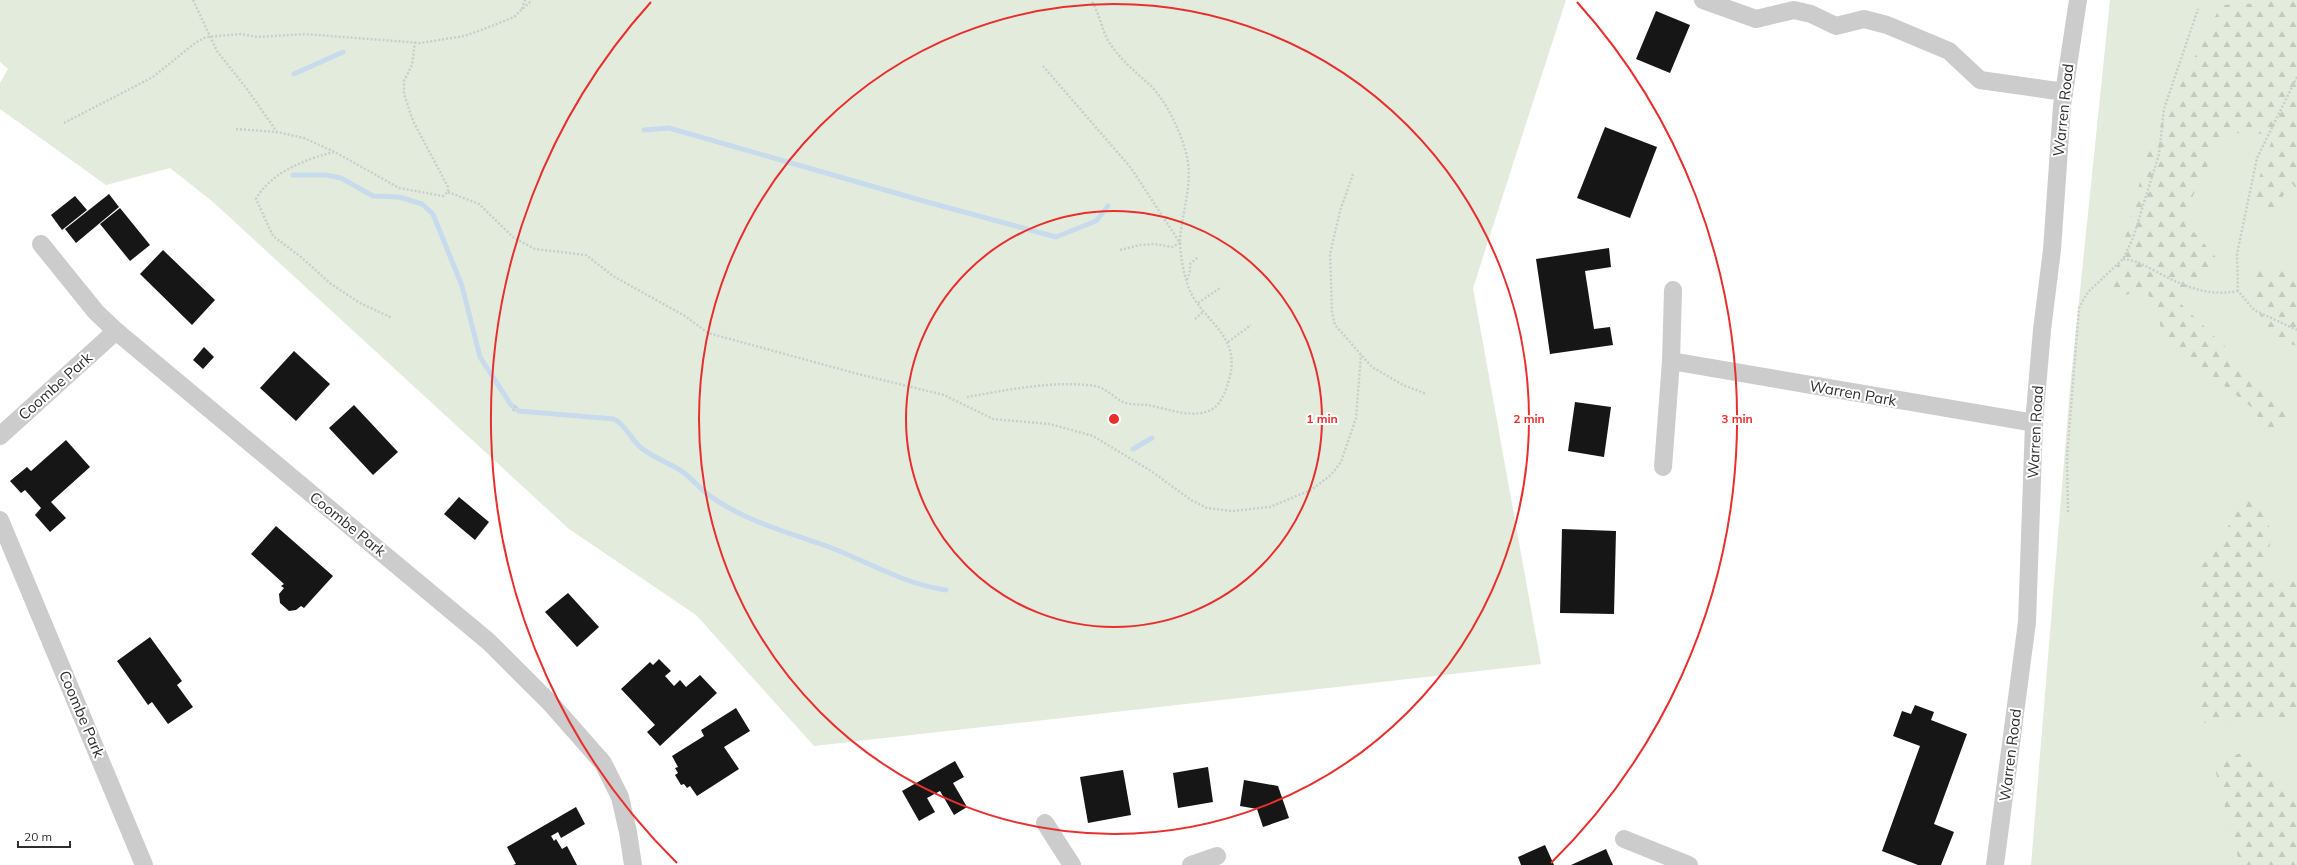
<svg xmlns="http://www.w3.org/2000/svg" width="2297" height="865" viewBox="0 0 2297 865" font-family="Mulish,sans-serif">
  <defs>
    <pattern id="forest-firs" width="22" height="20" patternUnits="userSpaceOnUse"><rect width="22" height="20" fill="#e3ecdc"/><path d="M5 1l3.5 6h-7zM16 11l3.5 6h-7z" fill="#c3cbbd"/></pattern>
  </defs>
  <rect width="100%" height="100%" fill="#fff"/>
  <!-- green -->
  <g fill="#e3ecdc">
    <polygon points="0,0 1566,0 1473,288 1541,664 814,746 696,615 569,529 213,202 170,168 106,185 0,109 0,83 8,69 0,62"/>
    <polygon points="2110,0 2297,0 2297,865 2031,865 2070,388"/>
  </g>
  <!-- forest -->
  <g fill="url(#forest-firs)">
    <polygon points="2264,0 2297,0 2297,191 2292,183 2271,213 2252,199 2274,134 2224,133 2182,218 2219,261 2178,301 2292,412 2265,438 2255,410 2166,340 2146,289 2108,300 2149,148 2221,5 2264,3"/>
    <polygon points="2249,271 2297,271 2297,346 2266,337"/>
    <polygon points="2251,491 2272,532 2263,585 2297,575 2297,654 2284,661 2297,677 2297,716 2295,719 2200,723 2199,571"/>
    <polygon points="2249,749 2297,795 2297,865 2240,865 2214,765"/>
  </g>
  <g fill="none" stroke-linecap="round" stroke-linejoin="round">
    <!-- stream -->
    <g stroke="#c8dbec" stroke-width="5">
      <polyline points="294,74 343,52"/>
      <polyline points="644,130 669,128 927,202 1056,237 1096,221 1108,206"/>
      <path d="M 293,175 L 326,175 L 341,178 L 373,196 L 399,197 L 422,204 L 433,214 L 462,286 L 480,357 L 511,405 L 519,411 L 614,419 C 624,423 631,439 640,447 C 652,457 667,462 680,470 C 691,477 699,488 710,496 C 746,522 791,533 832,548 C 870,563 904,584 946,590"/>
      <polyline points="1133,449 1152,438"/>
    </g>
  </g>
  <!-- building -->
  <g fill="#161616">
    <polygon points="1656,11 1690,25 1670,73 1636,59"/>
    <polygon points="1605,127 1657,147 1630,218 1577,198"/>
    <polygon points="109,194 119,207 76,243 65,229"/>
    <polygon points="75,196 87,210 62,230 51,215"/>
    <polygon points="120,208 150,245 130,261 100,224"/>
    <polygon points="1609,248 1611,267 1585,271 1594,329 1610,327 1613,345 1550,354 1536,259"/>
    <polygon points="163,250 215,300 192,325 140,274"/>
    <polygon points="204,347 214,357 203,369 193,360"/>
    <polygon points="294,351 330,384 296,421 260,388"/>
    <polygon points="1575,402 1611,407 1604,457 1568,451"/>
    <polygon points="354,405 398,452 373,475 329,428"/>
    <polygon points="66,440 90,467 51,502 66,518 50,532 35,515 41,508 25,490 21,493 10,481 27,467 31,471"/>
    <polygon points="459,497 489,522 475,540 444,514"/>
    <polygon points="276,526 333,576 304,608 301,606 296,610 289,611 280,603 279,594 284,588 281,586 284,584 251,554"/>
    <polygon points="1562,529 1616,531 1614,614 1560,613"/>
    <polygon points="568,593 599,627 577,647 545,612"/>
    <polygon points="150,637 182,681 177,685 193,707 168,724 152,702 148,705 117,661"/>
    <polygon points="659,659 671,671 665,676 674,686 680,680 686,687 700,675 717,693 660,746 647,732 655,725 621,689 650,662 653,665"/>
    <polygon points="1915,705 1934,712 1931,720 1967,734 1934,824 1954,832 1941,865 1918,865 1882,851 1920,746 1893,736 1902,711 1911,714"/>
    <polygon points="736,708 750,731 724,747 739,769 697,796 690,786 687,788 684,784 681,785 675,775 678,773 675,768 678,767 672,756 704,736 701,730"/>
    <polygon points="955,761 964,777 953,783 967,807 954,815 940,791 927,798 935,812 919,821 902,791"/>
    <polygon points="1208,767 1213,802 1178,808 1173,773"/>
    <polygon points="1123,770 1131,815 1088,823 1080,777"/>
    <polygon points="1244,780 1278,786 1289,818 1263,827 1257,809 1240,806"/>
    <polygon points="576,807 585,824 561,838 558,832 551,836 554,841 556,839 562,849 567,846 577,865 513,865 516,864 507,847"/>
    <polygon points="1545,845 1554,865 1521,865 1518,857"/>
    <polygon points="1606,849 1613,865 1571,865"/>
  </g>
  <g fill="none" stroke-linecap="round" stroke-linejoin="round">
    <!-- path -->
    <g stroke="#ccc" stroke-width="2.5" stroke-dasharray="2 2" stroke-linecap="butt">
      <polyline points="193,0 217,51 247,89 277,132"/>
      <polyline points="522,9 525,0"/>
      <polyline points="1043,66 1131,168 1180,243 1172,247 1155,244 1140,245 1120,250"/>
      <polyline points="2297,77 2257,158 2237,254 2238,291 2254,310 2297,330"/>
      <polyline points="64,123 153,77 195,43 206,37 241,34 257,37 305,34 420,43 464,36 484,29 514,17 532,0"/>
      <polyline points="236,129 277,132 304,138 335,152 399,188 443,196 448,192 448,187 413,121 404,94 404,81 412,65 415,42"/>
      <path d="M 334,152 C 306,159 271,172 256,199 L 273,236 L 301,257 L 331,284 L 360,303 L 392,318"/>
      <polyline points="1353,174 1340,211 1330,254 1332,312 1335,325 1372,367 1403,385 1427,394"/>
      <polyline points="448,192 479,204 514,238 535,249 586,255 613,276 685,316 708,333 858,374 944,395 993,419 1050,424 1093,436 1151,471 1191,500 1207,508 1232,511 1270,507 1311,490 1331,475 1341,462 1356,418 1361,355"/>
      <path d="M 2123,259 C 2136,260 2145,266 2157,272 C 2183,286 2208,297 2238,291"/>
      <polyline points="1187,280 1190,271 1190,264 1198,257"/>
      <polyline points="1198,303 1220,288"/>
      <polyline points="1195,319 1204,311"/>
      <polyline points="1228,342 1251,325"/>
      <path d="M 967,397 C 1007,390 1054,380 1095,386 C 1106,388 1113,397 1123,402 C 1130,405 1139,404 1147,405 C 1167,408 1195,421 1214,408 C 1221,403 1226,391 1228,383 C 1245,333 1198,321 1187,283 C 1183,270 1180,253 1180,240 C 1182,209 1195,180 1185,149 C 1178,127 1167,103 1151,86 C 1136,72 1121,61 1109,42 C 1101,29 1100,13 1091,0"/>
      <polyline points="513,411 516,406"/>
      <polyline points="2068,512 2067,457 2079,308 2088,292 2123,259 2133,238 2159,154 2164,109 2198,9"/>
    </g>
    <!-- street -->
    <g stroke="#ccc" stroke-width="18">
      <polyline points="1703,0 1756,19 1794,10 1811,14 1836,26 1864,19 1887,25 1949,51 1980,80 2064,92"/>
      <polyline points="41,244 96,312 116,331"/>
      <polyline points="1671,361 2034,423"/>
      <polyline points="0,436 116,331 489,642 552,705 603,763 620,797 628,832 633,865"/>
      <polyline points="1663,467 1671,361 1673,290"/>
      <polyline points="0,520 144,865"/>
      <polyline points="1045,823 1072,865"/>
      <polyline points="1624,839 1689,865"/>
      <polyline points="1191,865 1217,856"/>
      <polyline points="1995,865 2027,622 2034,423 2042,330 2052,250 2062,106 2078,0"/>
    </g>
  </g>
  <!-- distance rings -->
  <g fill="none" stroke="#e82f2e" stroke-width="2">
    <circle cx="1114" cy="419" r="208"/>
    <circle cx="1114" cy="419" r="415"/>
    <path d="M677 863A623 623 0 0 1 651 2M1577 2A623 623 0 0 1 1551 863"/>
  </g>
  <g text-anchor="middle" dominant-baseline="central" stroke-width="4" stroke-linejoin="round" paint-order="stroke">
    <!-- street labels -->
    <g font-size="15" fill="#2f2f2f" stroke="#fff">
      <text transform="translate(2063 110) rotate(-84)">Warren Road</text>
      <text transform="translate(55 386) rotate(-42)">Coombe Park</text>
      <text transform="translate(1853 393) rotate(10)">Warren Park</text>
      <text transform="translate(2035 432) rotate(-87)">Warren Road</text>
      <text transform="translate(348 524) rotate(39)">Coombe Park</text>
      <text transform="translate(82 714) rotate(67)">Coombe Park</text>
      <text transform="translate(2010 755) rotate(-83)">Warren Road</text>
    </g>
  </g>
  <circle cx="1114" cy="419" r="6" fill="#e82f2e" stroke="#fff" stroke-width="2"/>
  <g font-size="12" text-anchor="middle" font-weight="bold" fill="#e82f2e" stroke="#fff" stroke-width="4" stroke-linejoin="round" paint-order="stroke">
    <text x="1322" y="423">1 min</text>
    <text x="1529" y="423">2 min</text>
    <text x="1737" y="423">3 min</text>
  </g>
  <!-- scale -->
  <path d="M18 841v6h52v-6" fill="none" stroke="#2f2f2f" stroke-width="2"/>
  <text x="24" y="841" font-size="12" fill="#2f2f2f" stroke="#ffffff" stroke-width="3" paint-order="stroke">20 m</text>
</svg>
